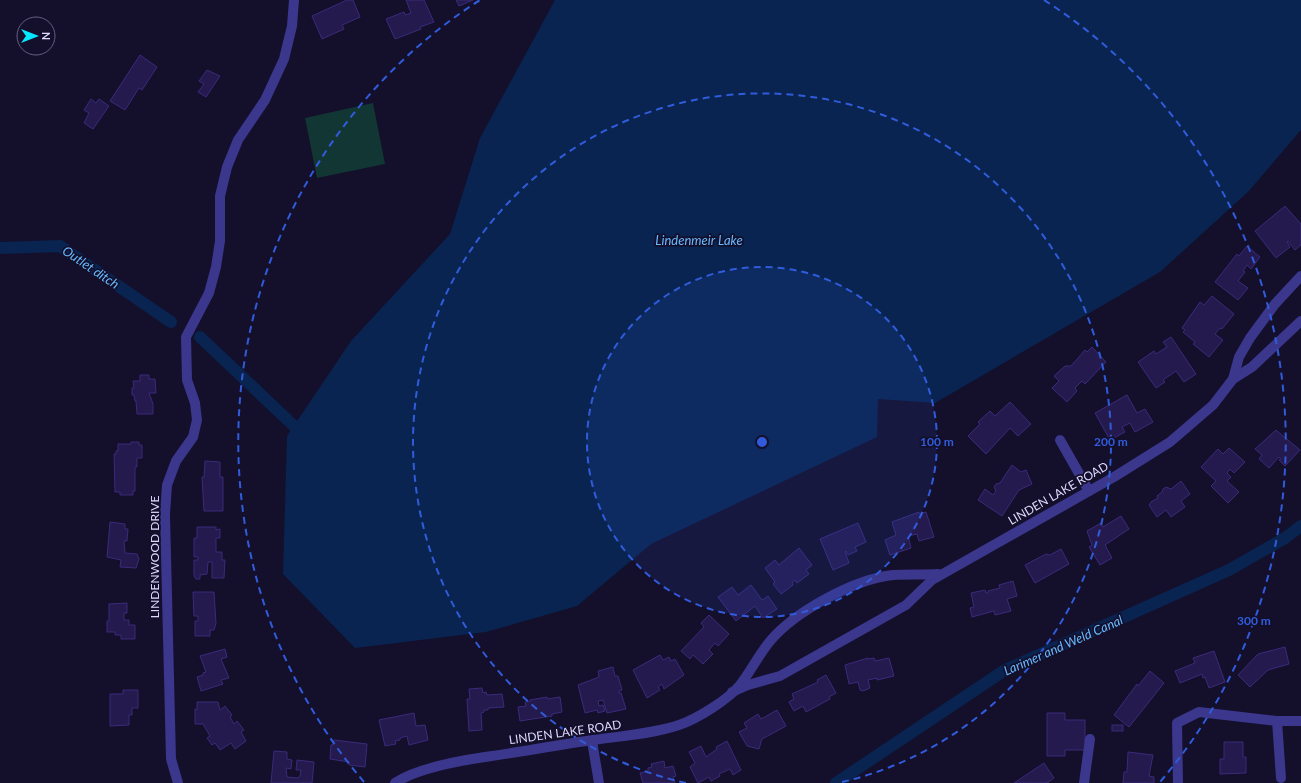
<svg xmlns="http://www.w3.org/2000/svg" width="1301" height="783" viewBox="0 0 1301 783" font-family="Lato,sans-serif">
  <rect width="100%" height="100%" fill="#140f2b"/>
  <!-- green -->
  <polygon fill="#123634" points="373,103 385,164 317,178 305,118"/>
  <!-- water -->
  <polygon fill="#092450" points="555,0 1301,0 1301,130 1248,192 1160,272 935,403 878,399 877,437 651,544 577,606 486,632 355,648 283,574 287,436 351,341 450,234 480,138"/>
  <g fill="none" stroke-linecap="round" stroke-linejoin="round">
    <!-- canal -->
    <g stroke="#092450" stroke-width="12">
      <polyline points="0,248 60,246 171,322"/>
      <polyline points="200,337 294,426"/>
      <polyline points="836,783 1005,670 1229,570 1285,538 1301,526"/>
    </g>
  </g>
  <!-- building -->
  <g fill="#241a4e" stroke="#3a2b7b">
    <polygon points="347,0 353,0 360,17 342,25 344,29 322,39 312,16"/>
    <polygon points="406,0 424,0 434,22 420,27 421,29 395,39 386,19 404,12 405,15 411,13"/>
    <polygon points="456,0 473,0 459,6"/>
    <polygon points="140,55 157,67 142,90 139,88 125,110 110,101"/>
    <polygon points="207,70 220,76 206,97 198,92 204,84 199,81"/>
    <polygon points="91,99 96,103 99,99 109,106 93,129 84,123 89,113 84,110"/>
    <polygon points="1285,206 1301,224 1301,245 1295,250 1288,241 1287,242 1290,247 1276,258 1255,231"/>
    <polygon points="1247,246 1260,257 1251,269 1247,265 1243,271 1245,272 1238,281 1248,288 1238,300 1215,282 1237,254 1239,256"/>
    <polygon points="1212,296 1234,314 1222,329 1220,328 1215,334 1223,340 1209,357 1193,344 1195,342 1183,332 1185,330 1182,328 1200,302 1204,305"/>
    <polygon points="1171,337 1196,374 1184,382 1176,371 1163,380 1165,382 1156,388 1138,362 1154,351 1156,354 1167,347 1163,342"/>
    <polygon points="1092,347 1106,362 1085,384 1082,381 1075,388 1077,391 1067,402 1052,388 1059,381 1054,376 1065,366 1071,366 1085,350 1087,352"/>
    <polygon points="140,375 149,375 149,379 155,379 156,393 149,393 153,404 153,414 137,414 136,401 135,401 134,395 132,395 132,388 134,388 133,381 140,381"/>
    <polygon points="1127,395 1137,413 1145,409 1153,422 1135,432 1130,423 1122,427 1125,432 1110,440 1095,413"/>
    <polygon points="1010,402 1031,424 1018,436 1010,428 986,454 968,436 980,424 978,422 990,411 995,416"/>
    <polygon points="1276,430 1300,450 1285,466 1279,460 1281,459 1279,457 1269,468 1259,459 1262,455 1255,449"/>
    <polygon points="131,442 139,442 139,445 142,445 142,458 137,458 137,467 135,467 135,491 133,491 133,495 120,495 120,492 115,492 114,454 116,454 116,451 118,451 118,444 131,444"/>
    <polygon points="1229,448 1245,462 1234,473 1230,469 1227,473 1231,477 1227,481 1239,492 1228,503 1211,486 1216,481 1201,467 1218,449 1223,454"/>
    <polygon points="205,461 220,462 220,477 223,477 223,511 204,511 202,477 204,477"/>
    <polygon points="1012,465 1021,472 1026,470 1032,484 1019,490 1002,516 978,500 985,489 993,495 996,491 994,487 996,484 1000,483"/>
    <polygon points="1181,481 1190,494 1181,501 1185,507 1171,517 1166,510 1157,517 1149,505 1151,502 1158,498 1157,496 1162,492 1163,489 1166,487 1171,489"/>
    <polygon points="919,512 919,514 926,512 934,537 919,541 917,534 908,536 911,548 890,555 885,540 896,535 892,522"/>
    <polygon points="1121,516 1129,529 1105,545 1112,558 1100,565 1089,547 1092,545 1087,531 1101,523 1103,527"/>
    <polygon points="110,522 125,524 125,529 128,529 127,541 124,541 125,553 137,554 139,559 136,568 120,567 121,560 107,557"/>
    <polygon points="858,523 866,542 855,547 857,551 848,555 846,551 845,552 849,563 833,570 820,539"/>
    <polygon points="197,527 216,527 216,530 220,529 220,538 216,538 216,552 222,552 222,560 225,560 224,578 212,578 212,562 208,562 207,574 200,575 200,579 196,579 194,576 194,560 198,560 198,557 194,557 194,538 197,538"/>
    <polygon points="799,548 812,565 806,570 809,574 797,583 795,580 792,583 793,585 781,594 773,584 775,582 765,568 775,560 779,565"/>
    <polygon points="1061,549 1069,564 1035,583 1025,565 1046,554 1050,555"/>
    <polygon points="1013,581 1017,596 1007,599 1011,611 995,615 994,611 972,617 970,608 974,607 971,593 985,590 986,593 988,593 988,591 1000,588 999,585"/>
    <polygon points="751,585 762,600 768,596 777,609 763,618 755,606 736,621 718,597 732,587 738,595"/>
    <polygon points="193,592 214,592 216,623 214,630 210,630 210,636 195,636 195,621 198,621 198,616 194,616"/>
    <polygon points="127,603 127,613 124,613 124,620 129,620 129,625 135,625 135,639 121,639 121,635 115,635 115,632 107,632 107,621 109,621 109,604"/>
    <polygon points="709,615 729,634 718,646 715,643 709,650 713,654 703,664 693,655 690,659 681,651 704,627 701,623"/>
    <polygon points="1285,647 1289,664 1268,670 1250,687 1238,675 1258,654"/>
    <polygon points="225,649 227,657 221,659 229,678 221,680 223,684 201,691 197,677 203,675 203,673 206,672 200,656"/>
    <polygon points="1214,651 1225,682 1209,688 1205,677 1203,678 1202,674 1180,683 1175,671 1195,663 1193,658"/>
    <polygon points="660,655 663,660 669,657 671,661 675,659 684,675 664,689 662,684 658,687 660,690 647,698 633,670"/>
    <polygon points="868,658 869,659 874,658 875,661 889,658 894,676 877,680 877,678 868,680 870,688 863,691 860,690 858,682 849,684 845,665"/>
    <polygon points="613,667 615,676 618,676 622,690 619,691 619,693 621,693 626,709 607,713 603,700 598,701 599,706 603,705 605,711 598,713 597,710 585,713 578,685 599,677 598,671"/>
    <polygon points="1150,671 1164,683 1129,727 1114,715 1137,684 1138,686"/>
    <polygon points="826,675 836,693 829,697 830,699 806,712 803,706 794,711 789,702 794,699 792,694 818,682 817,680"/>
    <polygon points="482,688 483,693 486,692 487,695 502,694 504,707 488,708 488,710 484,710 484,712 481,713 482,730 469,731 467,699 470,699 469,689"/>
    <polygon points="123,690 138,690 138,708 132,708 132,715 129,715 129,725 110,726 110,694 123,694"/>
    <polygon points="547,697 547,699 560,697 562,712 552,714 552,716 520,721 518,707 526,706 525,702 531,701 530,700"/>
    <polygon points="197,702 218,702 220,710 225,706 232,715 230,717 234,724 237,721 244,730 241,732 246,741 235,749 231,743 220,750 215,743 212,745 207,738 210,736 203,724 195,724 195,709 197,710"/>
    <polygon points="777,710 786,726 762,739 759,749 747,746 739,732 747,728 744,723 758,714 761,719"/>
    <polygon points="414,713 416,726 425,725 428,740 409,745 407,736 400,738 400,740 395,741 396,744 385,746 379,720"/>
    <polygon points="1047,713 1065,713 1065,720 1085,720 1085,750 1065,750 1065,756 1047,756"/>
    <rect x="1112" y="725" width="11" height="6"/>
    <polygon points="334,740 367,744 365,767 349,765 349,762 330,759 331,745 333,745"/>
    <polygon points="727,741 741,770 733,775 730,769 719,774 720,776 711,781 709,777 698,783 690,767 695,763 689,752 701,746 706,757 717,749 716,747"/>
    <polygon points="1224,742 1243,742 1243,757 1246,757 1246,773 1220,774 1220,759 1224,759"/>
    <polygon points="274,751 287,752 287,759 292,760 291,769 286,768 287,777 298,778 300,776 301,770 296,770 297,760 314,762 312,783 271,783"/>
    <polygon points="1128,752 1153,755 1149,776 1154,777 1154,783 1123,783 1124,772 1127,772"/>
    <polygon points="664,761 665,768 673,766 676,776 673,777 675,783 643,783 640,773 648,771 648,768 652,767 651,764"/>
    <polygon points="1044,763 1054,778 1047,783 1014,783"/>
  </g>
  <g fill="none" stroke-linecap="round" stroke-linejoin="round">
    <!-- minor -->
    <g stroke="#3a378d" stroke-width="10">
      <polyline points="1233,379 1252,367 1301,321"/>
      <polyline points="1060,440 1089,491"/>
      <polyline points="732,692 748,685 780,676 906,605 932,580 1114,477 1170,442 1213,405 1233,379 1239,357 1250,338 1275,304 1301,276"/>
      <polyline points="1277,721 1281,778"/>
      <polyline points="592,741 599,783"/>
      <polyline points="178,783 171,759 165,514 167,485 176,461 193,437 197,420 195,403 187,380 186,337 209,293 216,267 220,241 220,196 227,167 238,140 265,100 284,59 292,26 294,0"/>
      <path d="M 395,783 C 417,768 458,761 485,757 C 521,752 557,745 593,740 C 621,736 652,734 679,725 C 697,719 729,699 740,685 C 751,671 759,654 771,640 C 796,611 855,579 893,575 C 908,574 923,575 938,574"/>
      <polyline points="1084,783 1090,739"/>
      <polyline points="1178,783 1177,723 1199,712 1277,721 1301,721"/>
    </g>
  </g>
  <!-- distance rings -->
  <circle cx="762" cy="442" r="175" fill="#305cdc" fill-opacity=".12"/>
  <g fill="none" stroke="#305cdc" stroke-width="2" stroke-dasharray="7 5">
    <circle cx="762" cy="442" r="175"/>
    <path d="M686 783A349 349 0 1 1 838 783"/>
    <path d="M364 782A524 524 0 0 1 480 0M1044 0A524 524 0 0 1 1160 782"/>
  </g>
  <g text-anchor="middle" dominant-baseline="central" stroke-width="3.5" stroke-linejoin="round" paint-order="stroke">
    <!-- street labels -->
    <g font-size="12" fill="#dedaff" stroke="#140f2b">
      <text transform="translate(1058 493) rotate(-30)">LINDEN LAKE ROAD</text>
      <text transform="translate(154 557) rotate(-90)">LINDENWOOD DRIVE</text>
      <text transform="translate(565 732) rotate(-8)">LINDEN LAKE ROAD</text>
    </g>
    <!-- water labels -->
    <g font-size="13" font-style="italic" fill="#68baff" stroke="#140f2b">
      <text x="699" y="240">Lindenmeir Lake</text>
      <text transform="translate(91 267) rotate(34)">Outlet ditch</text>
      <text transform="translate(1063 645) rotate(-24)">Larimer and Weld Canal</text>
    </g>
  </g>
  <circle cx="762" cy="442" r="6" fill="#305cdc" stroke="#140f2b" stroke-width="2"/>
  <g font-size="12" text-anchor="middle" font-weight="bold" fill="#305cdc" stroke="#140f2b" stroke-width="3.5" stroke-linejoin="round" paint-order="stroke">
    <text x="937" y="446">100 m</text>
    <text x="1111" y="446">200 m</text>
    <text x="1254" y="625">300 m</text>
  </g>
  <!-- north arrow -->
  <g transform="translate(36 36) rotate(90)"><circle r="19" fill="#140f2b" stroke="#656080"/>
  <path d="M0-3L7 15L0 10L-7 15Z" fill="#06e7ff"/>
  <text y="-6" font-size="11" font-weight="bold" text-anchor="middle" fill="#dedaff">N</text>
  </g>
</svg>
